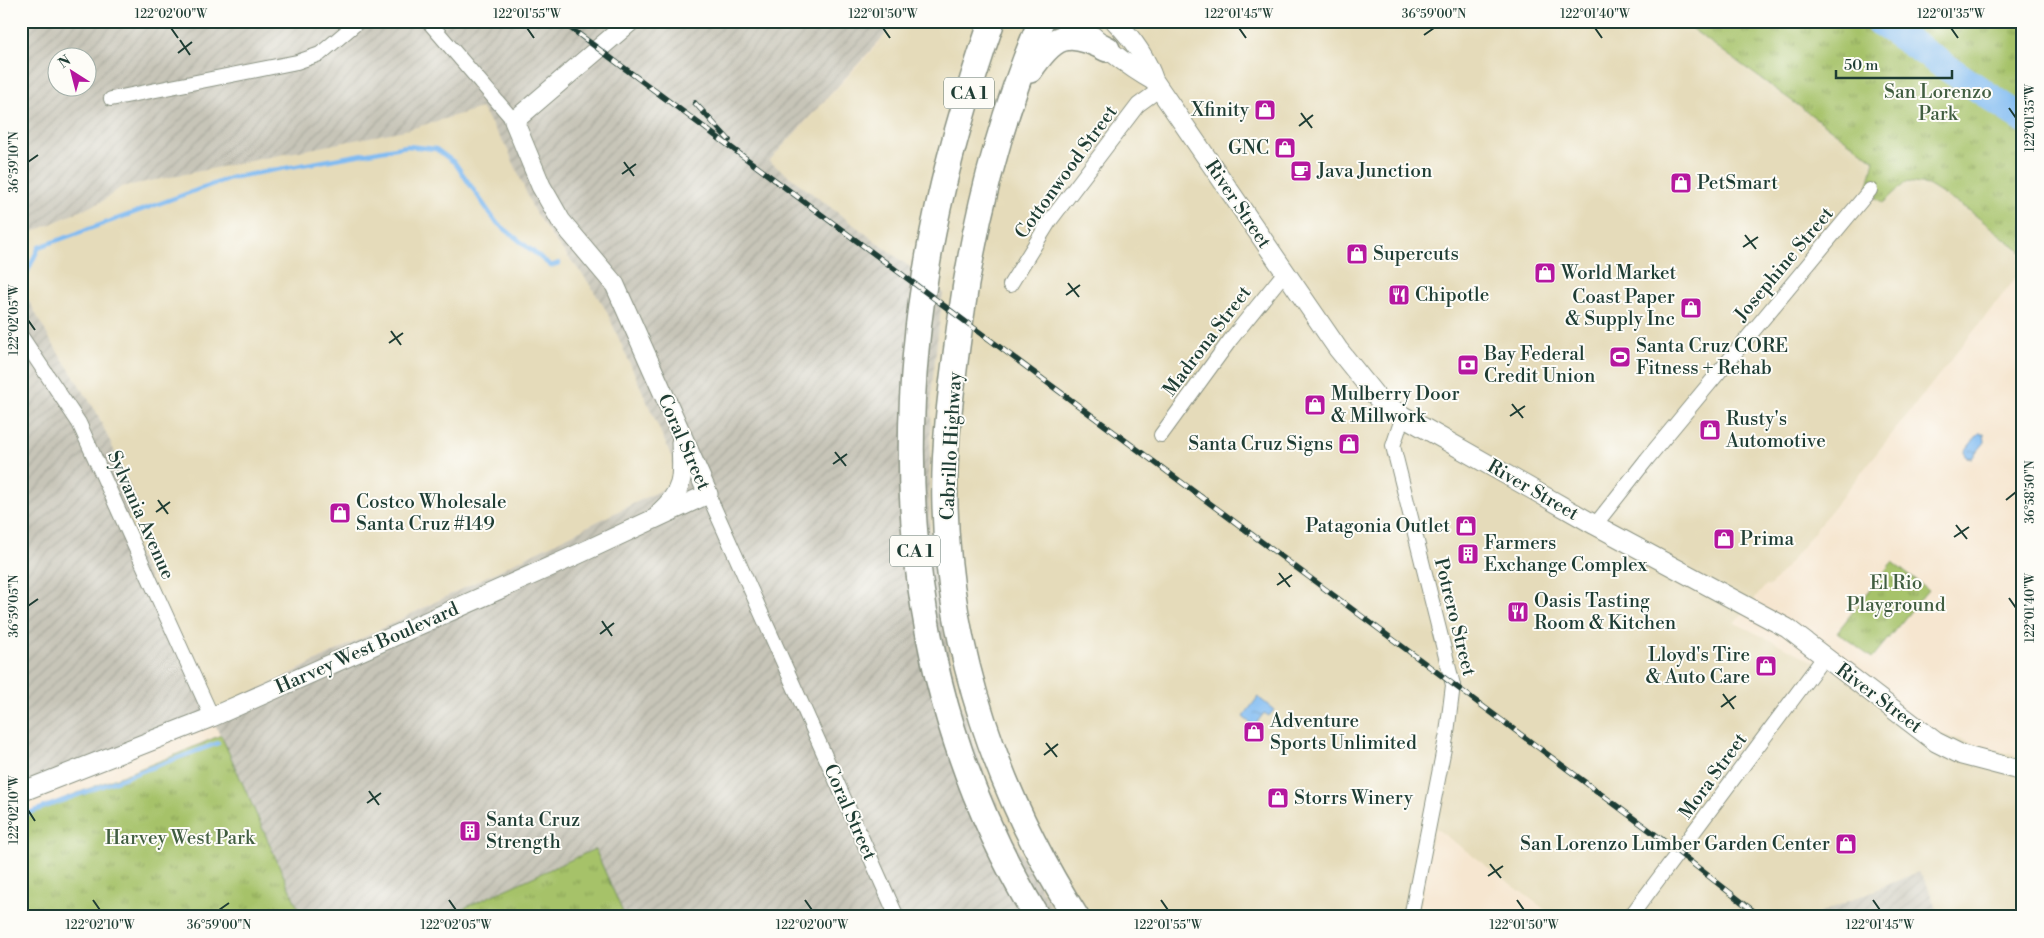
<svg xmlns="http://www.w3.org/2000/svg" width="2044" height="938" viewBox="0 0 2044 938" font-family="'Libre Bodoni',serif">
  <defs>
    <pattern id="industrial-furrows" width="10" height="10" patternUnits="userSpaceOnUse" patternTransform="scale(1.25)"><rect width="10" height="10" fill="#c7c5b8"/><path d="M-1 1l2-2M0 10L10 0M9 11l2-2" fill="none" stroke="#aaaa9f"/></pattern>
    <pattern id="park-tufts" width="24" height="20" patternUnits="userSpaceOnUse" patternTransform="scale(1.25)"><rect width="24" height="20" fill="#a6c269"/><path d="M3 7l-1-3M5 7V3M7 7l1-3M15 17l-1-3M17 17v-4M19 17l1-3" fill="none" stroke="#879f57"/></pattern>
    <pattern id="water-ripples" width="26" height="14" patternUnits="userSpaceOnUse" patternTransform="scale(1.25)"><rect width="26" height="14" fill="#80bbf2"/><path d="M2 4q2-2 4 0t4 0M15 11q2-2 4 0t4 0" fill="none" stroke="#6899c5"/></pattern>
  </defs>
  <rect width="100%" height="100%" fill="#fdfcf7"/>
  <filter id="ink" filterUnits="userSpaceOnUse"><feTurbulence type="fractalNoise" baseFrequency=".02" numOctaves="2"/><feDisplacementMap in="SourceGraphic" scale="10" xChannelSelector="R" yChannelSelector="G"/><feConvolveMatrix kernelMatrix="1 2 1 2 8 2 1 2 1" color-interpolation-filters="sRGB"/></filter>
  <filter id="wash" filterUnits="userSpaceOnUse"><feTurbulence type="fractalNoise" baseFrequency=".0096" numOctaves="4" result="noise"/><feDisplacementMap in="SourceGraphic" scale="20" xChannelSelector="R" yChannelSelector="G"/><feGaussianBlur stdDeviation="1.12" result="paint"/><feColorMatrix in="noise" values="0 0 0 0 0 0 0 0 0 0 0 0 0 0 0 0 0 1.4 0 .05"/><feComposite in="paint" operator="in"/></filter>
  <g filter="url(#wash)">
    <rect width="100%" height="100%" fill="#f6e6d0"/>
    <!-- built -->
    <g fill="#e5dbba">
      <polygon points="895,21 1681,21 1874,160 1883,203 1906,182 1928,185 1970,211 2023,253 2023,269 1787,566 1770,586 1766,585 1735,623 1853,680 1937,733 2023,758 2023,917 1555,917 1434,827 1418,917 1058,917 1025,863 988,784 960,702 941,617 930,533 929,491 932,385 943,292 769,161 867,56 896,23"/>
      <polygon points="481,108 508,150 534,211 551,237 586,279 606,310 673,460 672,481 663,489 210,713 122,519 141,510 97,413 48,336 21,286 21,237 103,201 121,187 410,129"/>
    </g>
    <!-- industrial -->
    <g fill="url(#industrial-furrows)" fill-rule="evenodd">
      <path d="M 21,21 L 895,21 L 896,23 L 769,161 L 943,292 L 932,385 L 929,491 L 930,533 L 941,617 L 960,702 L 988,784 L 1025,863 L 1058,917 L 624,917 L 594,849 L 444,917 L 301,917 L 210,713 L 21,794 L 21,286 L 48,336 L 97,413 L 141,510 L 122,519 L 211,713 L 663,489 L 673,478 L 673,460 L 606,310 L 586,279 L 552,237 L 534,211 L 508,150 L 481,108 L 410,129 L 121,187 L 103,201 L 21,237 ZM 58,58 L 88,58 L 88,88 L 58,88 Z"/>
      <polygon points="1918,872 1926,882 1939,917 1819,917 1818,914"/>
    </g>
    <!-- park -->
    <g fill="url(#park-tufts)" stroke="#62804e">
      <polygon points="1681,21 2023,21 2023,253 1970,211 1928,185 1906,182 1883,203 1867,191 1874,160"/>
      <polygon points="1892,562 1928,590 1872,658 1837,632"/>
      <polygon points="221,735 302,917 21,917 21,815 173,756"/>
      <polygon points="595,849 625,917 444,917 586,853"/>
    </g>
    <!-- water -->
    <g fill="url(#water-ripples)" stroke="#507c93">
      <polygon points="1979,433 1984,433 1985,442 1972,458 1966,457 1965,451"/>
      <polygon points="1258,697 1274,710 1269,716 1264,713 1254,726 1243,717"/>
    </g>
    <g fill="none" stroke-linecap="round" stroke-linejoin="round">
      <!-- stream -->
      <g stroke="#80bbf2" stroke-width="4.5">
        <polyline points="23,281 39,247 230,178 407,146 436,149 455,163 496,222 551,266 559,263"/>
        <polyline points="21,816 218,743"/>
      </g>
      <!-- river -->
      <polyline stroke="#80bbf2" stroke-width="28" points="1878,21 2023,119"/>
    </g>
  </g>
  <g filter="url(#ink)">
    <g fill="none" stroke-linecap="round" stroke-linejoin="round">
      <!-- street casing -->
      <g stroke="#8a9282" stroke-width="16">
        <g id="street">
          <polyline points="428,21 514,121"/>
          <polyline points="111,99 297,62 320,54 359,21"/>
          <polyline points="1010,285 1049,222 1138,105 1160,89"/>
          <polyline points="21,336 79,423 212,717"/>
          <polyline points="1403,416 1393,446 1453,685 1447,733 1411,917"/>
          <polyline points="1161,435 1231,339 1285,272"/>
          <polyline points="708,494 897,917"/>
          <polyline points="1595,525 1647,459 1870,190"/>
          <polyline points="1630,917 1825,656"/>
        </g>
      </g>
      <!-- secondary casing -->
      <g stroke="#8a9282" stroke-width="21">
        <g id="secondary">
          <path d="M 1076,21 C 1101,44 1125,65 1154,81"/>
          <path d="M 1115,21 C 1133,39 1146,57 1154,81 L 1338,349 L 1379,400 L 1403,416 L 1595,525 L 1787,628 L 1936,742 L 1962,755 L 2023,771"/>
          <path d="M 660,512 C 686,489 682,474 681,442"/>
          <polyline points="21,792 212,717 572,557 708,494 615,285 561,221 541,186 514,121 631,21"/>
        </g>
      </g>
      <!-- highway casing -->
      <g stroke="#8a9282" stroke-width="28">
        <g id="highway">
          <path d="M 992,21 C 968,90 947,161 933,232 C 887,468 911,709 1037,917"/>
          <path d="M 1041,21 C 1000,118 974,220 960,324 C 952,384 943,445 945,506 C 949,653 998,794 1076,917"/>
          <path d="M 1030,70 C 1054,35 1067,28 1107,49"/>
        </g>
      </g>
      <!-- street -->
      <use href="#street" stroke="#fff" stroke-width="14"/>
      <!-- secondary -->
      <use href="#secondary" stroke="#fff" stroke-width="19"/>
      <!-- highway -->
      <use href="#highway" stroke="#fff" stroke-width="25"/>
      <!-- rail casing -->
      <g stroke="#1f3d34" stroke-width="5.5">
        <g id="rail">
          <polyline points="561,21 1660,838 1761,917"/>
          <polyline points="695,103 729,140"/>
        </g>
      </g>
      <!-- rail -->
      <use href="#rail" stroke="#fdfcf7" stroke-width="4" stroke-dasharray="11" stroke-linecap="butt"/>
    </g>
  </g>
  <!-- ticks -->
  <path fill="none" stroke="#1f3d34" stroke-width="2" d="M 171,28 L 178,38M 527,28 L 534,38M 883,28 L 890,38M 1239,28 L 1246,38M 1595,28 L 1602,38M 1951,28 L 1958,38M 1424,35 L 1434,28M 180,40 L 190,55M 178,53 L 192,42M 2009,108 L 2016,118M 1301,113 L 1312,128M 1299,126 L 1313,115M 28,162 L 38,155M 624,162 L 634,176M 622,174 L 636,164M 1745,235 L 1756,249M 1743,247 L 1758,237M 1068,283 L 1079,297M 1066,295 L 1080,285M 28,320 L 35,330M 391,331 L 401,345M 389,343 L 403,333M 1512,404 L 1523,418M 1510,416 L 1525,406M 835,452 L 846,466M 833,464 L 847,454M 158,500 L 168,514M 2006,500 L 2016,492M 156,512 L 170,502M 1956,525 L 1967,539M 1954,537 L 1969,527M 1279,573 L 1290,587M 1277,585 L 1292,575M 2009,598 L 2016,608M 28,606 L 38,599M 602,621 L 612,636M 600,634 L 614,623M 1723,694 L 1734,709M 1721,707 L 1736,696M 1046,743 L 1057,757M 1044,755 L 1058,744M 369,791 L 379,805M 367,803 L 381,793M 28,810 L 35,821M 1490,864 L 1501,878M 1488,876 L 1503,866M 93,900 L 100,910M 449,900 L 456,910M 805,900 L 812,910M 1161,900 L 1168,910M 1517,900 L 1524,910M 1873,900 L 1880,910M 219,910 L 229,903"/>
  <!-- icons -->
  <defs>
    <g id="shop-square" transform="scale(1.125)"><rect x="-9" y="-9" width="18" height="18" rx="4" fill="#b5179e" stroke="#fdfcf7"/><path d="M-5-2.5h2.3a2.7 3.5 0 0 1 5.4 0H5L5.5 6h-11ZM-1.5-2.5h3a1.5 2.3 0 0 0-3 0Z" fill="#fff"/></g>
    <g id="cafe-square" transform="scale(1.125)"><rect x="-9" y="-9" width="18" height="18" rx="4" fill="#b5179e" stroke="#fdfcf7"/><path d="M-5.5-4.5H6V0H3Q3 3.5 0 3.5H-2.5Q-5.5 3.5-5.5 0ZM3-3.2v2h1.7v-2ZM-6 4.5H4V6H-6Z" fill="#fff"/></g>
    <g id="restaurant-square" transform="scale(1.125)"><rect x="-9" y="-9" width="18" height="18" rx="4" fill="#b5179e" stroke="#fdfcf7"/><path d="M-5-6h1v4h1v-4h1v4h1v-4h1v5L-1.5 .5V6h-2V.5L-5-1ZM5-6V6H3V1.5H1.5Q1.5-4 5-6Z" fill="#fff"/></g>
    <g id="stadium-square" transform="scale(1.125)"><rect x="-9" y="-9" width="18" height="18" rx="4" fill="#b5179e" stroke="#fdfcf7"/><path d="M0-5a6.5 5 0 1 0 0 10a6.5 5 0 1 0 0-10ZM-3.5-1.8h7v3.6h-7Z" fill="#fff"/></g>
    <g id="bank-square" transform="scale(1.125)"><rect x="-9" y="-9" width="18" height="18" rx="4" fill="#b5179e" stroke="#fdfcf7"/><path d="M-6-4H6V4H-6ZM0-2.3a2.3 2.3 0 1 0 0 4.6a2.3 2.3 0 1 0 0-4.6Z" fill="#fff"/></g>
    <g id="building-square" transform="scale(1.125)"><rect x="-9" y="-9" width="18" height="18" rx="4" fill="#b5179e" stroke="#fdfcf7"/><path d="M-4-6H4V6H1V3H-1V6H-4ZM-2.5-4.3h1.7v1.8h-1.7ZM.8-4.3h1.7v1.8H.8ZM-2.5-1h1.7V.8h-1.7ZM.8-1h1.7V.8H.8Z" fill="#fff"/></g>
  </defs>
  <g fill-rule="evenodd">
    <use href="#shop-square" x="1265" y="110"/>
    <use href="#shop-square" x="1285" y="148"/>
    <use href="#cafe-square" x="1301" y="171"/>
    <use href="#shop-square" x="1681" y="183"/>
    <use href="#shop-square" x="1357" y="254"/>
    <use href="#shop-square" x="1545" y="273"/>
    <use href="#restaurant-square" x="1399" y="295"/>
    <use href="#shop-square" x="1691" y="308"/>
    <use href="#stadium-square" x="1620" y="357"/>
    <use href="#bank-square" x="1468" y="365"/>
    <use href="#shop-square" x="1315" y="405"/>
    <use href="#shop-square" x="1710" y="430"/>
    <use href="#shop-square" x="1349" y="444"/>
    <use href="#shop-square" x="340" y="513"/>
    <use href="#shop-square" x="1466" y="526"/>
    <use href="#shop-square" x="1724" y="539"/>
    <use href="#building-square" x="1468" y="554"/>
    <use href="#restaurant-square" x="1518" y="612"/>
    <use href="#shop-square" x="1766" y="666"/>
    <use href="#shop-square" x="1254" y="732"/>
    <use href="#shop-square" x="1278" y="798"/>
    <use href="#building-square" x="470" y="831"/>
    <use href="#shop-square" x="1846" y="844"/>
  </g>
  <g text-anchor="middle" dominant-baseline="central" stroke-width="4" stroke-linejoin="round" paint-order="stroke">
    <!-- shield labels -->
    <g fill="#fdfcf7" stroke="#62766e" stroke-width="1">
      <rect x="944" y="77.5" width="50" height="31" rx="4"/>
      <rect x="890" y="535.5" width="50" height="31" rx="4"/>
    </g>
    <g font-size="18" font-weight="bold" fill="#1f3d34">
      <text x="969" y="93">CA 1</text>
      <text x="915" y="551">CA 1</text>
    </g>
    <!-- park labels -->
    <g font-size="19" fill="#415e41" stroke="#fdfcf7">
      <text x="1938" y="92">San Lorenzo<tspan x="1938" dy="22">Park</tspan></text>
      <text x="1896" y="583">El Rio<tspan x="1896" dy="22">Playground</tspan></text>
      <text x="180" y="838">Harvey West Park</text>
    </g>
    <!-- poi labels -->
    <g font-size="19" fill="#1f3d34" stroke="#fdfcf7" text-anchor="start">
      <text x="1249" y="110" text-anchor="end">Xfinity</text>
      <text x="1269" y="148" text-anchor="end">GNC</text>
      <text x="1317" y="171">Java Junction</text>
      <text x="1697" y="183">PetSmart</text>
      <text x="1373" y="254">Supercuts</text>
      <text x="1561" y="273">World Market</text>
      <text x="1415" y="295">Chipotle</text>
      <text x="1675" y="297" text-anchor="end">Coast Paper<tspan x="1675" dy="22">&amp; Supply Inc</tspan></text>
      <text x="1636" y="346">Santa Cruz CORE<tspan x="1636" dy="22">Fitness + Rehab</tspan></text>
      <text x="1484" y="354">Bay Federal<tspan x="1484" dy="22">Credit Union</tspan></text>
      <text x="1331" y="394">Mulberry Door<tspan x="1331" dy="22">&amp; Millwork</tspan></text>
      <text x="1726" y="419">Rusty's<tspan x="1726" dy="22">Automotive</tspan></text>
      <text x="1333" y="444" text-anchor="end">Santa Cruz Signs</text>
      <text x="356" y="502">Costco Wholesale<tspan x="356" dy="22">Santa Cruz #149</tspan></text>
      <text x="1450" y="526" text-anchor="end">Patagonia Outlet</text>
      <text x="1740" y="539">Prima</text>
      <text x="1484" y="543">Farmers<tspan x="1484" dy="22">Exchange Complex</tspan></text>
      <text x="1534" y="601">Oasis Tasting<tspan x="1534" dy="22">Room &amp; Kitchen</tspan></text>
      <text x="1750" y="655" text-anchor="end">Lloyd's Tire<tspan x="1750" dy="22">&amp; Auto Care</tspan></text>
      <text x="1270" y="721">Adventure<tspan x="1270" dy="22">Sports Unlimited</tspan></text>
      <text x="1294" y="798">Storrs Winery</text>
      <text x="486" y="820">Santa Cruz<tspan x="486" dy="22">Strength</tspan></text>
      <text x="1830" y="844" text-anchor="end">San Lorenzo Lumber Garden Center</text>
    </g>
    <!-- street labels -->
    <g font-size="19" fill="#1f3d34" stroke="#fdfcf7">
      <text transform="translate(1066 172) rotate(-54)">Cottonwood Street</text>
      <text transform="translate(1238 204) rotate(56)">River Street</text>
      <text transform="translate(1784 264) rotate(-50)">Josephine Street</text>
      <text transform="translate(1207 341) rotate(-53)">Madrona Street</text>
      <text transform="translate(684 442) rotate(66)">Coral Street</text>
      <text transform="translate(951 446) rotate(-87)">Cabrillo Highway</text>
      <text transform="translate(1533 490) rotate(30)">River Street</text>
      <text transform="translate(141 515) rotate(66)">Sylvania Avenue</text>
      <text transform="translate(1455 617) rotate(76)">Potrero Street</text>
      <text transform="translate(367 648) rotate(-24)">Harvey West Boulevard</text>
      <text transform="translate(1879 698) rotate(37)">River Street</text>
      <text transform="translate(1713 776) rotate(-54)">Mora Street</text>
      <text transform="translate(850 812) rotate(66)">Coral Street</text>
    </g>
  </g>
  <!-- margin -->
  <rect width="2044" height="938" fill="none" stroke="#fdfcf7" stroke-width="55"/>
  <!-- north arrow -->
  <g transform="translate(72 72) rotate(324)"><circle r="24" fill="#fdfcf7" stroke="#a4b0a9"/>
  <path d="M0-4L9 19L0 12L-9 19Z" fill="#b5179e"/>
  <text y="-8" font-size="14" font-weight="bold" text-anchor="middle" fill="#1f3d34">N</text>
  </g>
  <!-- scale -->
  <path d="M1836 70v8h116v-8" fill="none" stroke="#1f3d34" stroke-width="2.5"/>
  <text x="1844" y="70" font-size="15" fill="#1f3d34" stroke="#fdfcf7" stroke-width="4" paint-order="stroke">50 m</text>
  <rect x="28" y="28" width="1988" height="882" fill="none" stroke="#1f3d34" stroke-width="2"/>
  <g font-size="12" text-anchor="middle" fill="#1f3d34">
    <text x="171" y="18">122°02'00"W</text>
    <text x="527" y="18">122°01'55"W</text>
    <text x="883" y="18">122°01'50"W</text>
    <text x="1239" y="18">122°01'45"W</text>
    <text x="1434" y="18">36°59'00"N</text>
    <text x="1595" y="18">122°01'40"W</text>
    <text x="1951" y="18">122°01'35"W</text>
    <text transform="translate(2030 118) rotate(-90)" y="4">122°01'35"W</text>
    <text transform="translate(14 162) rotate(-90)" y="4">36°59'10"N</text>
    <text transform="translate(14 320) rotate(-90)" y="4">122°02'05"W</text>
    <text transform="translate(2030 492) rotate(-90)" y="4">36°58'50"N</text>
    <text transform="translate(14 606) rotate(-90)" y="4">36°59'05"N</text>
    <text transform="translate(2030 608) rotate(-90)" y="4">122°01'40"W</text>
    <text transform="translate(14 810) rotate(-90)" y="4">122°02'10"W</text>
    <text x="100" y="929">122°02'10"W</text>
    <text x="219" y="929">36°59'00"N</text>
    <text x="456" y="929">122°02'05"W</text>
    <text x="812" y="929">122°02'00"W</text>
    <text x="1168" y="929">122°01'55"W</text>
    <text x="1524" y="929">122°01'50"W</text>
    <text x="1880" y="929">122°01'45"W</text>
  </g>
</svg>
